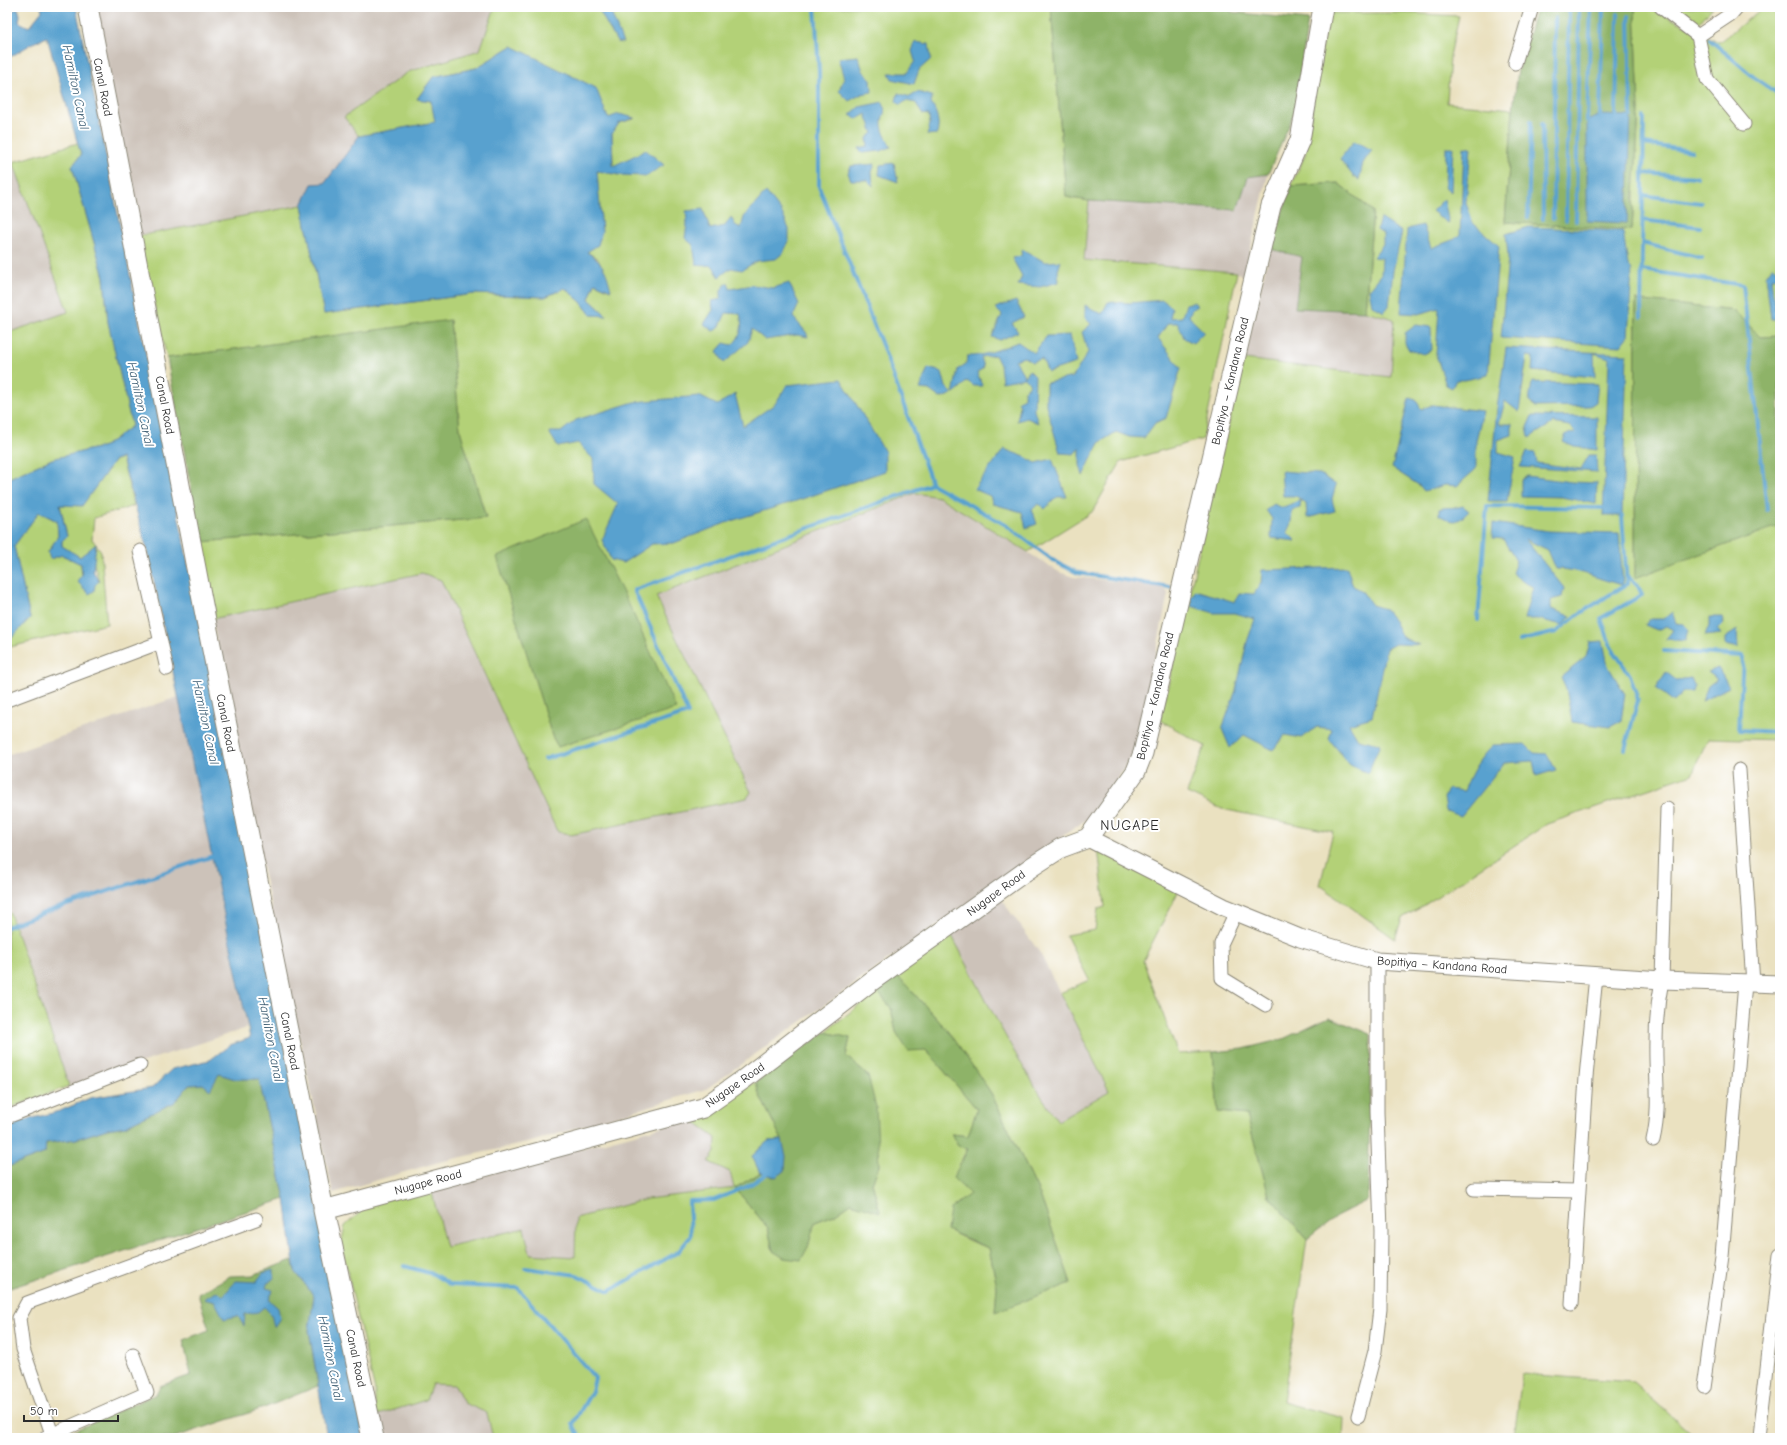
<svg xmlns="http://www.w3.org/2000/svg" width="1787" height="1445" viewBox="0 0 1787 1445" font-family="'Comic Neue',sans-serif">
  <rect width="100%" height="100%" fill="#fff"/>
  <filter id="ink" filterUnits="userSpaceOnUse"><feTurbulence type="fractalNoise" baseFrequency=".025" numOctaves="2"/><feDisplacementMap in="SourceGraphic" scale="8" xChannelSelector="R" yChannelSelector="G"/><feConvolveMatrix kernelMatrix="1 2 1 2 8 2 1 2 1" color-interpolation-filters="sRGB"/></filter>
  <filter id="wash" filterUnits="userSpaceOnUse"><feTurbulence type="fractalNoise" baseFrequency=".012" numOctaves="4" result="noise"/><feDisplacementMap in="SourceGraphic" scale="16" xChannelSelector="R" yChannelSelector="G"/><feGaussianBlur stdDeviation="0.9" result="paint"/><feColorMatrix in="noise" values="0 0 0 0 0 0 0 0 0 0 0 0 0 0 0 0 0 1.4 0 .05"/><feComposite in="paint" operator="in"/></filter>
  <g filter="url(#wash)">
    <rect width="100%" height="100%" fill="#eae1c0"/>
    <!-- industrial -->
    <g fill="#ccc2b9">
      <polygon points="92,7 495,7 480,50 408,72 345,117 359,136 325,183 312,185 302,205 138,236"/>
      <polygon points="13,162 68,312 7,333 7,164"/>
      <polygon points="1268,174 1244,276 1237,272 1084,260 1089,201 1237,210 1248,177"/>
      <polygon points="1270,249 1302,257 1295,308 1365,311 1394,319 1391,377 1244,359"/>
      <polygon points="915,493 939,497 1059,572 1073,577 1161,586 1168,593 1137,749 1094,814 706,1089 531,1142 439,1162 333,1193 247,795 212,619 422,573 441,580 557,831 656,596"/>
      <polygon points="178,697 247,1028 69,1086 7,902 7,755"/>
      <polygon points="1001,899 1040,953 1109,1091 1058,1121 1034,1085 1002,1031 950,932"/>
      <polygon points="690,1119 716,1138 715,1152 730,1172 735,1188 647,1199 576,1218 575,1257 530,1254 523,1229 446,1247 431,1189"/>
      <polygon points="432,1384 455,1385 464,1403 487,1413 493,1438 380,1438 375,1416 425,1400"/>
    </g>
    <!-- green -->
    <g fill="#b3d177" stroke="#6f7e51" fill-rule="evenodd">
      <path d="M 495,7 L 1051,7 L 1066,197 L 1089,201 L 1084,260 L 1237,272 L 1203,439 L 1121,462 L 1092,512 L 1028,552 L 939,497 L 915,493 L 656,596 L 751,792 L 747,798 L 571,835 L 557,831 L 441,580 L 422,573 L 212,619 L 201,542 L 486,518 L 460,430 L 450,321 L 167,358 L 138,236 L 302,205 L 324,314 L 474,294 L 545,297 L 565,288 L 581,302 L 591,315 L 606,315 L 589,299 L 595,283 L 610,290 L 598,259 L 587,252 L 597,171 L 619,175 L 613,166 L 612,134 L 619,123 L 634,119 L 608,118 L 512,46 L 476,68 L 433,77 L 417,99 L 431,101 L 436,122 L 359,136 L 344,117 L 408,72 L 480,50 ZM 498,557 L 558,747 L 552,736 Z"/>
      <polygon points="1635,7 1648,7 1719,42 1764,7 1780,7 1780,336 1760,337 1735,311 1636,300 1635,577 1778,526 1780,464 1780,740 1708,738 1692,774 1547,824 1420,908 1402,918 1395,939 1320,885 1333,832 1222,809 1187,793 1205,746 1160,720 1244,359 1391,377 1394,319 1365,311 1373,211 1338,183 1291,186 1305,155 1327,13 1406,13 1459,16 1450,56 1447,103 1513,109 1505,222 1632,230 1639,110"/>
      <polygon points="1672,7 1713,7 1696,26"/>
      <polygon points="78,143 81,155 72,166 104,277 108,322 132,426 105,446 52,459 7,479 7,333 68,312 13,162"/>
      <polygon points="122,458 134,506 94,518 92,539 101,551 107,624 10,647 9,638 30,618 14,546 39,512 57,521 58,536 48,552 50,559 62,555 81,564 82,575 95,584 99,581 93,560 96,545 80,557 62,546 62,541 67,536 60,505 82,505 115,460"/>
      <path d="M 1098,848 L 1178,892 L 1143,961 L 1178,1054 L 1213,1052 L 1218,1112 L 1247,1115 L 1269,1196 L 1307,1239 L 1283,1402 L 1344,1418 L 1343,1438 L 493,1438 L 487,1413 L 464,1403 L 455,1385 L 432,1384 L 426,1400 L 375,1416 L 375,1391 L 341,1244 L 345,1226 L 369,1204 L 431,1189 L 446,1247 L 524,1228 L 530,1254 L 575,1257 L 576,1218 L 647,1199 L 734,1188 L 730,1172 L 709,1162 L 715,1152 L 716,1138 L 690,1119 L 756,1082 L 759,1094 L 782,1140 L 768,1141 L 752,1156 L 760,1173 L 735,1188 L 768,1228 L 773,1251 L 808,1247 L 815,1222 L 834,1215 L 851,1203 L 880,1211 L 872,1183 L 879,1166 L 865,1074 L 846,1056 L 850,1038 L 825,1032 L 877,991 L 891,1008 L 896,1032 L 925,1049 L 977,1109 L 968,1136 L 952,1134 L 968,1148 L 959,1164 L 970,1194 L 947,1230 L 970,1241 L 989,1248 L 997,1287 L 995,1311 L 1071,1283 L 1040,1195 L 991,1093 L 950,1033 L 897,975 L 950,932 C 984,996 1016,1061 1058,1121 L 1109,1091 L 1060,993 L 1089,980 L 1066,935 L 1095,930 L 1098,909 L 1105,907 Z"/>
      <polygon points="10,913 69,1086 7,1109 7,914"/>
      <polygon points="1522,1374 1633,1382 1696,1438 1514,1438"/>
    </g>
    <!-- forest -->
    <g fill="#8eb368" stroke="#5c6f4a">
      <polygon points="1051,7 1230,7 1231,12 1308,20 1294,114 1268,174 1248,177 1237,210 1089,201 1066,197"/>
      <polygon points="1537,7 1635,7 1639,110 1632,230 1505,222 1513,109 1518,70"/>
      <polygon points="1338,183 1373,211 1365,311 1295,308 1302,257 1270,249 1291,186"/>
      <polygon points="1636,300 1735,311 1760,337 1780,336 1778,526 1635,578"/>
      <polygon points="450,320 460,430 486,518 201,542 167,358"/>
      <polygon points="586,519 632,611 676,709 558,747 552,736 497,557"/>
      <polygon points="897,975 950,1033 991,1093 1040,1195 1071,1283 995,1312 997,1287 989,1248 947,1230 950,1209 970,1194 953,1178 968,1149 958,1146 952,1134 968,1136 977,1109 926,1050 908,1051 896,1032 891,1008 877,991"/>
      <polygon points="1329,1017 1371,1034 1368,1200 1336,1216 1307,1239 1269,1196 1247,1115 1218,1112 1213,1052 1243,1049 1283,1039"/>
      <polygon points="825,1032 850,1038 846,1056 868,1076 876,1107 879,1166 872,1183 880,1212 851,1203 834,1215 815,1222 808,1247 801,1260 784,1258 773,1251 768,1228 735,1188 760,1173 776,1177 782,1140 759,1094 756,1082"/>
      <polygon points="219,1074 235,1079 259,1079 285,1199 7,1289 7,1167 45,1153 46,1143 76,1139 107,1129 125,1126 175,1102 189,1085 203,1084"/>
      <polygon points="292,1260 295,1271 314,1296 309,1330 318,1386 264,1408 172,1438 58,1438 156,1394 160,1386 191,1375 183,1340 209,1330 198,1294 230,1276 253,1275"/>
    </g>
    <!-- water -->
    <g fill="#59a1cf" stroke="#42667d">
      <polygon points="41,7 76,7 364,1438 327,1438 309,1330 314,1296 295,1271 285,1199 259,1079 235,1079 219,1074 210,1090 203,1084 189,1085 175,1102 125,1126 107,1129 76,1139 46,1143 45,1153 7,1167 7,1125 60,1111 90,1098 152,1088 172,1069 210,1060 230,1045 250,1038 148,553 122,458 115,460 82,506 60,505 67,536 62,541 62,546 80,557 96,544 93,571 99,581 95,585 94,591 89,594 77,581 82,575 81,564 62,555 50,559 48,552 58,536 57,521 39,512 14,546 30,618 7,643 7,479 52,459 105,446 132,426 108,322 104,277 72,166 81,155 47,37 33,43 7,59 7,13 18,8 20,15 19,22 29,27 42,11"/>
      <polygon points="597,7 605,7 610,10 623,43 617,42"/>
      <polygon points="915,42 929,44 931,59 919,70 914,84 892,79 889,73 907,73 915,61 912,51"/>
      <path d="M 512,46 L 596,88 L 608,118 L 619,114 L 635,118 L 619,123 L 612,134 L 613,166 L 646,150 L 664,165 L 646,176 L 619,175 L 597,171 L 602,231 L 598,245 L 587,252 C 604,264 606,270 611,290 L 595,283 L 589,299 L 607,316 L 591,315 L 581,302 L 565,288 L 545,297 L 474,294 L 324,314 L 302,205 L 312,184 L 325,183 L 359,136 L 435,122 L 431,101 L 417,99 L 433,77 L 476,68 Z"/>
      <polygon points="858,56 863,71 871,79 872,92 862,94 849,101 839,91 844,78 838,58"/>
      <path d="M 918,92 L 932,96 L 931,103 C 937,113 940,122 937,134 L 927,135 L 930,124 L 929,115 L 922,114 L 916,103 L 906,101 L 900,105 L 896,101 L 898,93 L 910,97 Z"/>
      <path d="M 883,102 C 886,114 884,111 882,121 C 881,130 887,139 891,147 L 881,151 L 862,153 L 859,148 L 868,146 L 867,138 L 873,133 L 866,114 L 857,119 L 850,115 L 859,107 Z"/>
      <polygon points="1600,115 1631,116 1627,223 1587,221 1587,121"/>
      <polygon points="1354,141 1372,150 1363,163 1359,180 1353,176 1340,159"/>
      <polygon points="1446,147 1453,147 1451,192 1445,187"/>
      <polygon points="1464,147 1471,148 1466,203 1473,223 1499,246 1488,375 1464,380 1456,380 1452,388 1446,385 1436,355 1439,308 1419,314 1401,313 1407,229 1423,225 1431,248 1455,239 1460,234"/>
      <polygon points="894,163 898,182 879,175 880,165"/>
      <polygon points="875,164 872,172 873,186 867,180 851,180 848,173 851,166"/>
      <polygon points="766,192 781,211 789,229 789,241 783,253 776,259 757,261 742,270 731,268 719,277 713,266 696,264 693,245 685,238 687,224 686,211 703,209 710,229 725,226 731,217 735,225 741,228 744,217"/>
      <polygon points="1444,199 1449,224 1432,211"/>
      <polygon points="1380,218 1402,232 1393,271 1389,306 1384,312 1372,305 1369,290 1381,275 1382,258 1373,257 1383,244 1383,234 1377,230"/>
      <polygon points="1529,227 1623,231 1628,265 1632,270 1628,337 1621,346 1501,338 1508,257 1506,234"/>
      <polygon points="1022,249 1045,262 1061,261 1058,271 1059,282 1040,287 1018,285 1022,276 1012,258 1021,256"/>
      <polygon points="1773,266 1780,271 1780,277 1771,278 1775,310 1780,310 1780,319 1771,319 1766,276"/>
      <path d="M 728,282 L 730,289 L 753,285 L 773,288 L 789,283 L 799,304 L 793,317 L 806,332 L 808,337 L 797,335 L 765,340 L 752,329 L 748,342 L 724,363 L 717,351 L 724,343 L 732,345 C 742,336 743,326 740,314 L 726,313 L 719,328 L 713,331 L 704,324 L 713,310 L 712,301 L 721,299 L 721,290 Z"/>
      <path d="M 1163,300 L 1172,308 L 1170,318 L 1182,317 L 1186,304 L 1194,302 L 1197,306 L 1192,309 L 1189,316 C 1193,322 1199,326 1204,332 L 1193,343 L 1184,338 L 1178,323 L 1168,323 L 1158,338 L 1181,368 L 1166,418 L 1155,423 L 1144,438 L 1129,437 L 1116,432 L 1099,443 L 1083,476 L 1080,465 L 1080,447 L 1074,454 L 1060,453 L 1046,405 L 1046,383 L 1073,377 L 1088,352 L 1082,332 L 1091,324 L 1085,318 L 1085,305 L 1102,314 L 1108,302 L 1129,303 Z"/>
      <polygon points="1016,301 1024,317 1012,323 1018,332 1000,340 992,337 1002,315 995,308"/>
      <polygon points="1416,325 1431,327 1432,350 1424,354 1409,350 1405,343 1405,333"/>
      <path d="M 1070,335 L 1076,363 L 1048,372 L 1042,359 L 1032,362 L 1024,357 L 1015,360 L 1025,377 L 1029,370 L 1035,376 L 1034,410 L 1038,423 L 1027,418 L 1017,421 L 1020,406 L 1018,401 L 1024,398 L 1024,392 L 1030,384 L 1025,378 L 1002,382 L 1000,365 L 995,355 L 981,357 L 984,367 L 977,373 L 983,386 L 974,386 L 967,381 C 958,391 953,395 940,398 L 929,390 L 920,389 L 928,368 L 942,372 L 946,387 L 953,394 L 958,369 L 966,364 L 967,356 C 984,357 1001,348 1018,342 L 1034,353 L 1047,336 Z"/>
      <polygon points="1506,348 1627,354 1622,516 1603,516 1609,358 1594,353 1595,377 1532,371 1533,357 1527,356 1519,412 1505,401 1499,424 1512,424 1512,435 1498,440 1498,452 1515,457 1507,501 1488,501 1497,408"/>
      <polygon points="841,379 885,452 885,471 796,501 731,521 674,543 652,544 623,563 611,560 602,540 618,504 594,484 593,459 578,443 558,447 549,432 561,432 576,420 634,402 699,396 717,405 735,394 743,426 775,404 787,385"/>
      <polygon points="1532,382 1598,384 1596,402 1590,406 1536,407 1529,402"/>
      <polygon points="1409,398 1416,400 1421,409 1433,405 1483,411 1476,441 1476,469 1457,486 1445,485 1424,491 1420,486 1392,468"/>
      <polygon points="1532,416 1597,417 1597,450 1574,447 1563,442 1566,434 1576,433 1569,426 1553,423 1529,438 1527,427"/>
      <polygon points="1004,449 1025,457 1036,463 1052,459 1067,497 1057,497 1045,509 1039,504 1032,509 1037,524 1026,528 1022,512 993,504 990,496 974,489"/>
      <polygon points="1527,452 1535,453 1537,463 1581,469 1589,455 1596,455 1597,472 1520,467"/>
      <polygon points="1281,471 1320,474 1336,485 1332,499 1335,511 1307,518 1306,504 1301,500 1300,508 1292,511 1291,523 1287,532 1296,541 1271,538 1272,519 1266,510 1274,504 1281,508 1301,500 1296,496 1283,496"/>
      <polygon points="1527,476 1572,482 1597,483 1596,504 1561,497 1521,496 1521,480"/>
      <path d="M 1463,506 L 1469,511 C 1457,524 1454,523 1439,515 L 1439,509 C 1448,506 1455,509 1463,506 Z"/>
      <path d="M 1493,523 L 1549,531 L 1619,533 L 1623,585 C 1598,580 1582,569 1556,569 L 1548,550 L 1525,539 L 1564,588 L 1562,597 L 1551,600 L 1551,609 L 1571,616 L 1562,625 L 1538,619 L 1524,619 L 1533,587 L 1522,581 L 1512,573 L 1516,561 L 1503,539 L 1492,538 Z"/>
      <polygon points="1347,567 1353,586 1361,590 1372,605 1385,609 1393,619 1402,637 1419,645 1395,644 1386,649 1372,717 1349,724 1358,739 1380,744 1368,773 1350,765 1329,739 1332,729 1317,727 1301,738 1285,735 1273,750 1244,735 1230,748 1222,729 1236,690 1247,642 1255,619 1235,613 1214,613 1191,606 1195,590 1235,602 1239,593 1254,594 1261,583 1262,570"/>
      <polygon points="1672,612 1676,623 1684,624 1688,630 1685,641 1666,639 1673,630 1666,626 1657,630 1645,625 1650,619 1664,619"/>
      <polygon points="1709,617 1722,617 1724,624 1717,629 1721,634 1705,636 1709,626"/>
      <polygon points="1737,630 1738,648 1725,645 1725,638"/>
      <polygon points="1603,641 1608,666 1625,694 1621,721 1610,727 1572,722 1566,688 1561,677 1586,657 1590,642"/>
      <polygon points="1718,668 1729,687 1702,701 1708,686 1717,679 1708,672"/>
      <polygon points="1666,672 1676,680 1691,678 1694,685 1692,692 1683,692 1674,702 1656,688"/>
      <path d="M 1525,744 L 1534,753 L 1547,754 L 1556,770 L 1536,776 L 1533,761 L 1504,763 L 1461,816 L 1446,811 L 1444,798 L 1448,789 L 1464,791 C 1471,773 1479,758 1493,745 Z"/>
      <polygon points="782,1140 786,1156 785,1170 776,1177 760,1173 752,1156 768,1141"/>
      <polygon points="274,1270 274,1278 267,1284 266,1288 273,1290 269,1300 278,1308 280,1318 274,1327 271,1314 264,1307 258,1312 245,1314 244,1326 238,1316 224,1319 215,1302 204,1299 218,1291 223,1296 236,1281 256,1282 263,1273"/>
    </g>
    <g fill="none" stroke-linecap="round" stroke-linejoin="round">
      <!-- stream -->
      <g stroke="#59a1cf" stroke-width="4">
        <polyline points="1629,16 1631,116"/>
        <polyline points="1709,39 1755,78 1780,95"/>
        <polyline points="1600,115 1603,7"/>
        <polyline points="1616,116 1618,14"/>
        <polyline points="1587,121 1591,7"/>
        <polyline points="1542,124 1543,219"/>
        <polyline points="1644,144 1692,151"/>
        <polyline points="1643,173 1697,177"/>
        <polyline points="1643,195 1701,203"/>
        <polyline points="1528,218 1531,121"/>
        <polyline points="1553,218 1555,18"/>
        <polyline points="1566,220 1569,7"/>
        <polyline points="1642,220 1700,227"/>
        <polyline points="1576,221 1579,7"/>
        <polyline points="1642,243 1702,258"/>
        <polyline points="1642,270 1743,285 1767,510"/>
        <polyline points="1641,317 1644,117"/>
        <polyline points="932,484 1006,525 1054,561 1078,573 1170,587"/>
        <polyline points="1190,597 1193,598"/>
        <polyline points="1478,620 1487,506 1603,508"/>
        <polyline points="1519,641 1556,632 1579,614 1627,584 1622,516"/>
        <polyline points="1664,651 1743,656 1739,730 1780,732"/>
        <polyline points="1625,749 1638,700 1630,675 1611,647 1601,618 1642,595 1638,586 1626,575"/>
        <polyline points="545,759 688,713 634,590 932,484 884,350 819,187 819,72 815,7"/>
        <polyline points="7,927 46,912 216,855"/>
        <polyline points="404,1266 433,1274 451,1285 518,1288 595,1378 592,1391 573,1424 580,1438"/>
        <polyline points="525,1268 577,1275 609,1291 678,1252 691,1236 689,1201 714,1200 748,1186 766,1174"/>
      </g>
    </g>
  </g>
  <g filter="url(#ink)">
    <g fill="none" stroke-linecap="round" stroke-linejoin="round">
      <!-- minor casing -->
      <g stroke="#8a8676" stroke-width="15">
        <g id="minor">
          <polyline points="1661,7 1698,36 1707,79 1744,124"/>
          <polyline points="1698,36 1731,14 1737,7"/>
          <polyline points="1515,63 1532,7"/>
          <polyline points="140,551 167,669"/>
          <polyline points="7,700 161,642"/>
          <polyline points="1739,770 1753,984"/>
          <polyline points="1236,912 1221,944 1222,978 1266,1005"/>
          <polyline points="7,1117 140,1065"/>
          <path d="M 1653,1140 C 1661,1106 1655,1077 1656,1042 C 1656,1021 1658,1000 1662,980 L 1667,809"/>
          <polyline points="1474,1189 1578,1191"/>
          <polyline points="1572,1304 1586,1077 1596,976"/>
          <polyline points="1704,1386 1722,1257 1745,983"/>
          <polyline points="1358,1416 1375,1351 1380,1309 1381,1231 1377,1112 1377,961"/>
          <polyline points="52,1434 23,1349 19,1318 27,1303 256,1219"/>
          <polyline points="44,1438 147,1393 133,1355"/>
          <polyline points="1759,1438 1780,1255"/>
        </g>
      </g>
      <!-- tertiary casing -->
      <g stroke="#8a8676" stroke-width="19">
        <polyline id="tertiary" points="1088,838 1224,907 1300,938 1377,961 1662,980 1780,984"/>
      </g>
      <!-- secondary casing -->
      <g stroke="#8a8676" stroke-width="21">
        <polyline id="secondary" points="88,7 206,620 324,1210 703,1108 744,1079 869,983 1033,866 1061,848 1088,838 1136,771 1143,753 1271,206 1300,140 1323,7"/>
      </g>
      <!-- primary casing -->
      <g stroke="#8a8676" stroke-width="23">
        <polyline id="primary" points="324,1210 373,1438"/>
      </g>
      <!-- minor -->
      <use href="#minor" stroke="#fff" stroke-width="13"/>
      <!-- tertiary -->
      <use href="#tertiary" stroke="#fff" stroke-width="17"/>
      <!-- secondary -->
      <use href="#secondary" stroke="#fff" stroke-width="19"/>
      <!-- primary -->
      <use href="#primary" stroke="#fff" stroke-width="21"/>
    </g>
  </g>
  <g text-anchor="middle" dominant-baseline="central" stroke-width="4" stroke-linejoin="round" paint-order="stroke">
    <!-- street labels -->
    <g font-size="12" fill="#2b2b2b" stroke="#fff">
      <text transform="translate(103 87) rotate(79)">Canal Road</text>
      <text transform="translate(1230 381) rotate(-77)">Bopitiya – Kandana Road</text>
      <text transform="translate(165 405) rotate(79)">Canal Road</text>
      <text transform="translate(1155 696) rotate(-77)">Bopitiya – Kandana Road</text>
      <text transform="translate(226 723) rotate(79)">Canal Road</text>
      <text transform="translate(996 893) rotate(-36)">Nugape Road</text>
      <text transform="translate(1442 965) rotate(4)">Bopitiya – Kandana Road</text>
      <text transform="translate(290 1041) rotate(79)">Canal Road</text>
      <text transform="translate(735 1085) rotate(-35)">Nugape Road</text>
      <text transform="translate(428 1182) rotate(-15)">Nugape Road</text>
      <text transform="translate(356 1358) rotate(78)">Canal Road</text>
    </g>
    <!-- water labels -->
    <g font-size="13" font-style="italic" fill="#406075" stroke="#fff">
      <text transform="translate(76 87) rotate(78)">Hamilton Canal</text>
      <text transform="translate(141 404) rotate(78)">Hamilton Canal</text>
      <text transform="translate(206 722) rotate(78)">Hamilton Canal</text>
      <text transform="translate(271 1039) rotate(79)">Hamilton Canal</text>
      <text transform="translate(331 1358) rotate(79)">Hamilton Canal</text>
    </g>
    <!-- quarter labels -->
    <g font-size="14" letter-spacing="1" fill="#2b2b2b" stroke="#fff">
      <text x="1130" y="825">NUGAPE</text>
    </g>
  </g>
  <!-- margin -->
  <rect width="1787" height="1445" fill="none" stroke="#fff" stroke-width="24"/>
  <!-- scale -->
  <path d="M24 1415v6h94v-6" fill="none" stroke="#2b2b2b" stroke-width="2"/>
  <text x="30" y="1415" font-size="12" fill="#2b2b2b" stroke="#ffffff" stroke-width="3" paint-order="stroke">50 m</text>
</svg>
